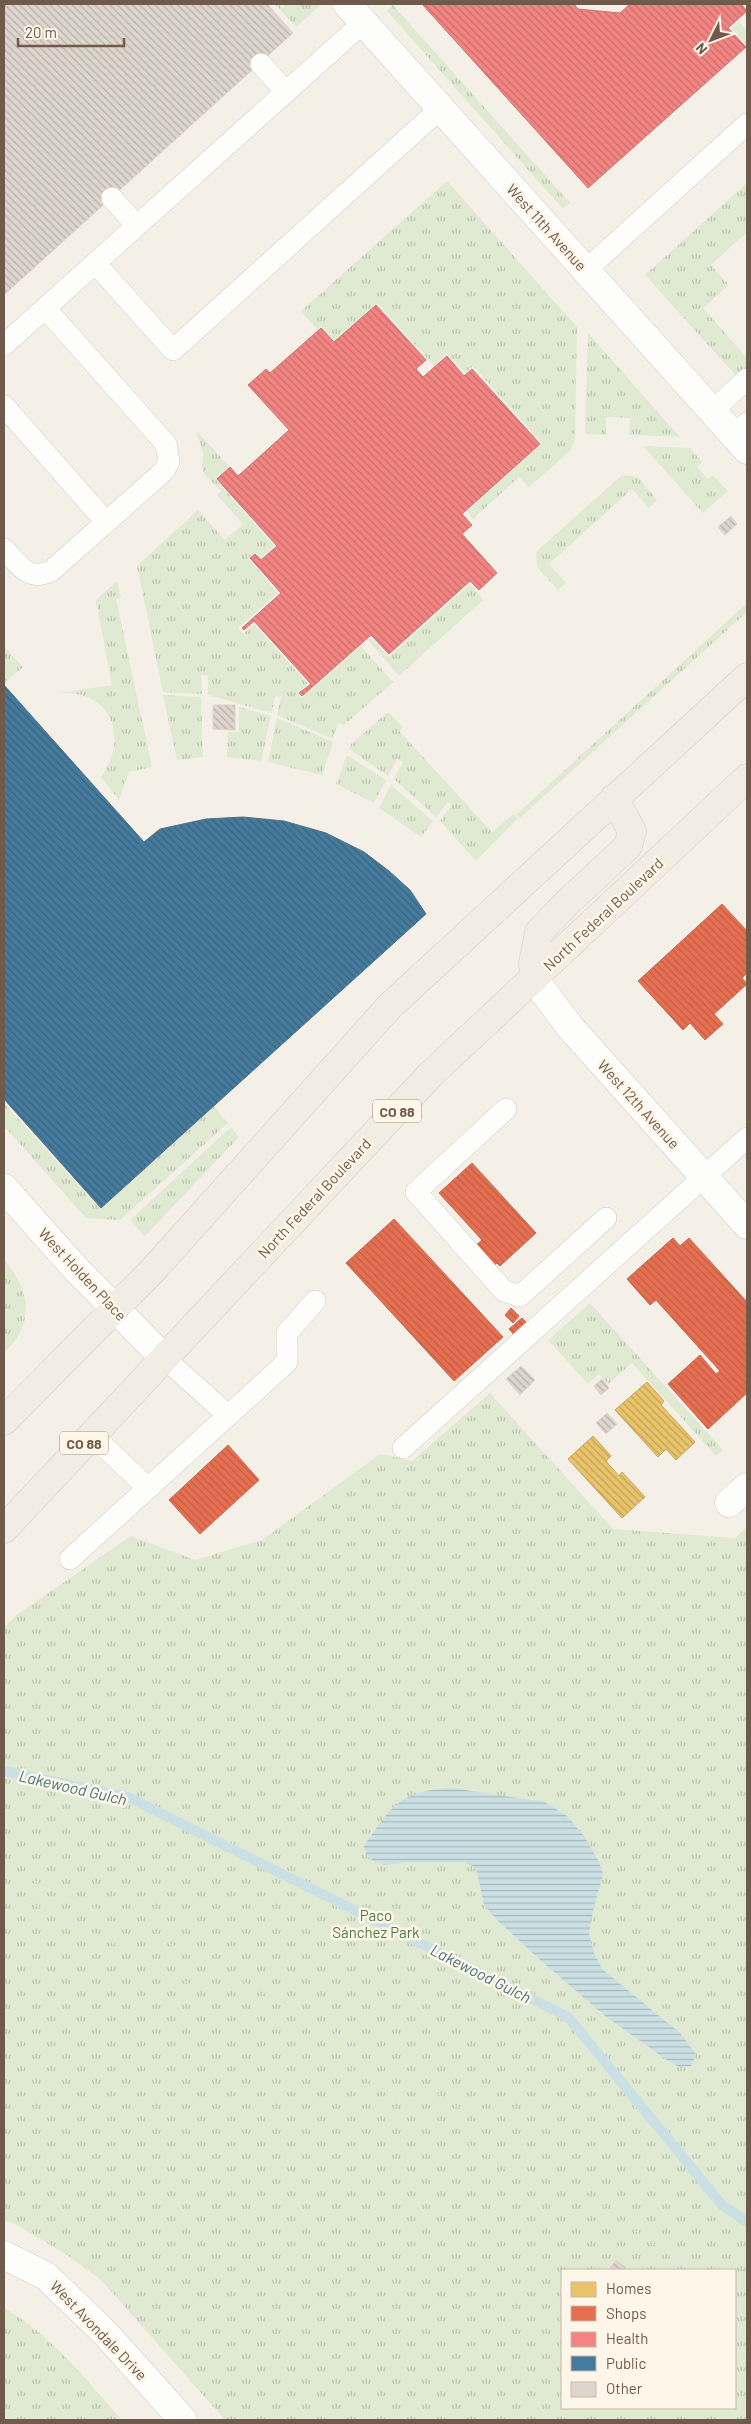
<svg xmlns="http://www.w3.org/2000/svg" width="751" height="2424" viewBox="0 0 751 2424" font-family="Barlow,sans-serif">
  <defs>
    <pattern id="grass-tufts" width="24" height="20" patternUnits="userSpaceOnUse" patternTransform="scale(1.25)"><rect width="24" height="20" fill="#e0ead3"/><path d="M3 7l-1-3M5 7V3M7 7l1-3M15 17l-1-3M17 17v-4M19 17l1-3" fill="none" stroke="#bac1ad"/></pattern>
    <pattern id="water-rules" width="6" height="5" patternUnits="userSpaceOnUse" patternTransform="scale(1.25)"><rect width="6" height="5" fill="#cbe0e4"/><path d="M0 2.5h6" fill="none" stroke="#a9b9bb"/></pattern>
    <pattern id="homes-back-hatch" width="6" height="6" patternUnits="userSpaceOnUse" patternTransform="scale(1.25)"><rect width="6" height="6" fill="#e9c46a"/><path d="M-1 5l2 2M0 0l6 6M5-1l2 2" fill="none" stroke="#c1a259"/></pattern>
    <pattern id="shops-back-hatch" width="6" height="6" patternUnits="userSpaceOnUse" patternTransform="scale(1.25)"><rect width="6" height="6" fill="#e76f51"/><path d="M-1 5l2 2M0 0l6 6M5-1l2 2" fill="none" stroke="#c05e45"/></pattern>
    <pattern id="health-back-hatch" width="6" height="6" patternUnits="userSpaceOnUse" patternTransform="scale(1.25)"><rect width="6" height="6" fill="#f28482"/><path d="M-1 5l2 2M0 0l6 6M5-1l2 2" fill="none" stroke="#c86f6c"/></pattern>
    <pattern id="public-back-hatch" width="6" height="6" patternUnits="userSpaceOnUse" patternTransform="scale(1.25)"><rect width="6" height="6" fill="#457b9d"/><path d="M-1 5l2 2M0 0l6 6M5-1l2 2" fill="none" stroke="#3c637b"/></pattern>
    <pattern id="building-back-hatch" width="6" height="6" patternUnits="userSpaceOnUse" patternTransform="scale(1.25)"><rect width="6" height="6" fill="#ded6ce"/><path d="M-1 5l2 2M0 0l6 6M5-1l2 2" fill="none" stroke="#b8b1a9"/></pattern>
  </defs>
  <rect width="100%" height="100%" fill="#f4f0e8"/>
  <!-- grass -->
  <g fill="url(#grass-tufts)" fill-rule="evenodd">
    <polygon points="275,4 279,4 282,8 287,4 318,4 320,6 296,27"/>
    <polygon points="393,5 570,203 563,209 387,11"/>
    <polygon points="739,21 747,31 747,46 731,28"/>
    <polygon points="447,181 577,327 575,439 571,450 529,487 519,477 473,519 467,511 542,444 473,366 465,373 447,354 434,366 377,303 334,341 321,326 317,329 301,311"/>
    <polygon points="747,183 747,232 711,265 729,285 703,308 747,358 747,372 739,379 645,275"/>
    <polygon points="588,333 680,437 629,435 630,418 606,417 606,435 587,434 585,432"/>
    <polygon points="196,430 229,466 215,479 274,546 261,558 255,552 248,558 278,593 238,628 243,634 254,624 308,684 297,693 302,698 361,646 393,682 344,725 338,723 333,739 277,715 281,697 275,696 272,713 208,695 208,675 201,675 202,694 163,692 137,566 198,510 225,540 243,524 217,495 221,491 204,474 202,467 203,452"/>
    <polygon points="643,446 690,448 702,462 697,467 708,479 713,475 728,491 703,513"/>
    <polygon points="622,475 638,477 657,500 649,508 632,489 549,564 566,583 558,590 537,567 536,552"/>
    <path d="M 117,581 L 121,598 L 116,599 L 152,767 L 129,772 L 119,800 L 101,777 C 130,737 111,689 58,693 L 112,685 L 96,600 Z"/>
    <polygon points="470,584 483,600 399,676 368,640 371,638 389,657"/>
    <polygon points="747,603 747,612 520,818 515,813 518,813"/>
    <polygon points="4,646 23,667 5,682 4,681"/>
    <polygon points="163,695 201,697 203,757 177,760"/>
    <polygon points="239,707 271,716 261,761 227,757 228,732 239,732"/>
    <polygon points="388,712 403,727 399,731 492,832 514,814 518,818 476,861 440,821 452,805 448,802 436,817 394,779 403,762 397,759 388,776 349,749 351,744"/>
    <polygon points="277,718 333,742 322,775 268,762"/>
    <polygon points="347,755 386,780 374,803 336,784"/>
    <polygon points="391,785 433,821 421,837 379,808"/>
    <polygon points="4,1103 100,1209 214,1107 228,1123 120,1220 86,1218 4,1126"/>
    <polygon points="231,1127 239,1137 145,1236 130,1220"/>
    <path d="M 4,1260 C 31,1290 35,1324 4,1353 Z"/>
    <polygon points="590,1303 723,1450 716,1456 632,1363 608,1384 599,1374 588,1384 548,1340"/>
    <path d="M 490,1393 L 613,1529 L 735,1538 L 747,1527 L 747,2420 L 225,2420 L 101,2280 L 67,2255 L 15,2224 L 4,2220 L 4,1627 L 18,1614 L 131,1536 L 195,1560 L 262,1540 L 380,1454 L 412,1461 ZM 562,2270 L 735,2270 L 735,2408 L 562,2408 Z"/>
    <path d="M 4,2308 C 52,2335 86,2380 122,2420 L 4,2420 Z"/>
  </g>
  <!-- water -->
  <path fill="url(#water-rules)" d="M 452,1788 L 545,1802 L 567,1816 L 584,1836 L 599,1862 L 603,1874 L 592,1915 L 589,1935 L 594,1953 L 602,1969 L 680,2033 L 696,2054 L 691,2066 L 679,2067 L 664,2058 L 604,2015 L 539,1959 L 499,1922 L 484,1905 L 477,1872 L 473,1866 L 464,1862 L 408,1862 L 384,1865 L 373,1861 L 366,1854 L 364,1846 C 392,1806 399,1791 452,1788 Z"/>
  <!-- homes -->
  <g fill="url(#homes-back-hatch)" stroke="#c5a461">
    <polygon points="647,1382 664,1401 661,1405 695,1442 676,1460 666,1449 658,1457 615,1410"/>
    <polygon points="593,1436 611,1456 606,1461 619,1476 622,1472 645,1497 622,1518 568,1459"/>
  </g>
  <!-- shops -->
  <g fill="url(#shops-back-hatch)" stroke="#c3694f">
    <polygon points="722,904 747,931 747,973 742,978 747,984 714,1014 723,1024 705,1040 690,1023 683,1030 638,981"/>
    <polygon points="472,1163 536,1233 500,1266 497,1263 493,1266 475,1246 482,1240 439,1193"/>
    <polygon points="394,1219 503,1337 454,1381 346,1263"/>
    <polygon points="673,1238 680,1246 689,1238 747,1302 747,1393 708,1429 668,1384 700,1355 716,1374 720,1371 656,1300 650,1305 627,1279"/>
    <polygon points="511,1308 519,1316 513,1323 505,1315"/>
    <polygon points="522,1318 528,1324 515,1336 509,1329"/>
    <polygon points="228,1445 259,1480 200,1534 169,1500"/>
  </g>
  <!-- health -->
  <g fill="url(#health-back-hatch)" stroke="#cb7772">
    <polygon points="422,4 574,4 578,9 620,13 630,4 741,4 747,11 728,28 746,47 588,188"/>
    <polygon points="376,305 426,360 416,369 423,377 447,356 464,376 472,369 540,444 462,514 472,525 462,534 497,573 479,590 470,581 389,654 371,635 302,696 299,693 311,684 254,621 244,630 242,628 281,593 250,558 255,554 261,560 277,546 217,479 230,467 238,476 289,430 248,385 266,369 270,373 321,328 334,342"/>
  </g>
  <!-- public -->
  <polygon fill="url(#public-back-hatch)" stroke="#527184" points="4,685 144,842 160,829 206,819 243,817 284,821 326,833 364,852 389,871 410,890 426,914 101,1208 4,1099"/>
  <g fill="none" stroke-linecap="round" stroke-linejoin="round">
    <!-- stream -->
    <polyline stroke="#cbe0e4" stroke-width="10" points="4,1771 128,1797 568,2017 722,2205 747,2222"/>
  </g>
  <!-- building -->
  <g fill="url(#building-back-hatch)" stroke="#ddd4ca">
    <polygon points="4,4 267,4 293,33 4,295"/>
    <polygon points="731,516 737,524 725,535 718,527"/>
    <polygon points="213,705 235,705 235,730 213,729"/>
    <polygon points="521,1366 535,1380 520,1395 506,1379"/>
    <polygon points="602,1379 609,1388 601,1395 594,1386"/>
    <polygon points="607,1413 617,1424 606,1434 596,1423"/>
    <polygon points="616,2260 626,2268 624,2270 610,2268"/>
  </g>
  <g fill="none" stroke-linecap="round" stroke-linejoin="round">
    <!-- lane casing -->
    <g stroke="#d3cdc5" stroke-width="22">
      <g id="lane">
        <polyline points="261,64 286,92"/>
        <polyline points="112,198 137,226"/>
        <polyline points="95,263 173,350 441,108"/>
        <polyline points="586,270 747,124"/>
        <polyline points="4,345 364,22"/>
        <polyline points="4,406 106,522"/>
        <polyline points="712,411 747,379"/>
        <polyline points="734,435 747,423"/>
        <path d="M 4,549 C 18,564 28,582 51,571 L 164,471 L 169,462 L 166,444 L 45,308"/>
        <polyline points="506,1109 416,1192 504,1291 520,1296 606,1218"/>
        <polyline points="164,1358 228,1415"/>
        <polyline points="92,1435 148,1488"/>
        <polyline points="403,1448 747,1138"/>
        <polyline points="70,1559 287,1362 287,1333 315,1301"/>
      </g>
    </g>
    <!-- street casing -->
    <g stroke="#d3cdc5" stroke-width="29">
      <g id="street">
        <polyline points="347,4 747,450"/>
        <polyline points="534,979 570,1027 747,1225"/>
        <polyline points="729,1503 747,1487"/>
        <polyline points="4,2255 46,2276 106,2334 183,2420"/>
      </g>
    </g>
    <!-- secondary casing -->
    <g stroke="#d3cdc4" stroke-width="29">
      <polyline id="secondary" points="4,1188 76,1269 164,1358"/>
    </g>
    <!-- primary casing -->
    <g stroke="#d3ccc5" stroke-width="29">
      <g id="primary">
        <polyline points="534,979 533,963 539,932 567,903 628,846 632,831 614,798"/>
        <polyline points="4,1421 153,1270 390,1006 747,677"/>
        <polyline points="4,1529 430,1075 747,778"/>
      </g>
    </g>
    <!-- lane -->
    <use href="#lane" stroke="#fdfdfc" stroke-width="21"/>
    <!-- street -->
    <use href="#street" stroke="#fdfdfc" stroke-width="28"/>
    <!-- secondary -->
    <use href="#secondary" stroke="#fdfdfc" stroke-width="28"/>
    <!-- primary -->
    <use href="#primary" stroke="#f1ede5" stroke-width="28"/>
    <!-- tram -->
    <g stroke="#e4e1e4" stroke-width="1">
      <path d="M 4,1868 C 176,1940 341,2030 497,2132 C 563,2175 625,2224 689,2270"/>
      <polyline points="4,1892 65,1918 348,2067 490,2158 648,2270"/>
      <polyline points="735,2303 747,2312"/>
      <polyline points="735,2332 747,2341"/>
    </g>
  </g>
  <g text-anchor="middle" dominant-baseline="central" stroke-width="5" stroke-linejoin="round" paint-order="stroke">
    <!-- shield labels -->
    <g fill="#fef6e8" stroke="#9b897a" stroke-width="1">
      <rect x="373" y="1099.5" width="48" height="23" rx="4"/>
      <rect x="60" y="1431.5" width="48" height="23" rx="4"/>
    </g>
    <g font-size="14" font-weight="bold" fill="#705a4b">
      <text x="397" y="1111">CO 88</text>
      <text x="84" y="1443">CO 88</text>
    </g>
    <!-- street labels -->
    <g font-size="15" fill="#705a4b" stroke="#fef6e8">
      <text transform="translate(547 227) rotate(48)">West 11th Avenue</text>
      <text transform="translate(603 914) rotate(-43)">North Federal Boulevard</text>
      <text transform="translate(639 1104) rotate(48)">West 12th Avenue</text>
      <text transform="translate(314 1198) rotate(-47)">North Federal Boulevard</text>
      <text transform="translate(83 1274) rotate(47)">West Holden Place</text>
      <text transform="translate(99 2330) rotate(46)">West Avondale Drive</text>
    </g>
    <!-- park labels -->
    <g font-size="15" fill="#537a46" stroke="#fef6e8">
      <text x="376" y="1915">Paco<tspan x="376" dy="17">Sánchez Park</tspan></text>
    </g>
    <!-- water labels -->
    <g font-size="16" font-style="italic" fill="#477482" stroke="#fef6e8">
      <text transform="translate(73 1787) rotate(13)">Lakewood Gulch</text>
      <text transform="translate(481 1973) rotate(27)">Lakewood Gulch</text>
    </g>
  </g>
  <!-- border -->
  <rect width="751" height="2424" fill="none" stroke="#705a4b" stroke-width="10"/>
  <!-- legend -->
  <rect x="561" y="2269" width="175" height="140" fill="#fef6e8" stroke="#c5b8a9"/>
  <rect x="571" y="2282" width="25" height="15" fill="#e9c46a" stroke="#c5b8a9"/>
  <text x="606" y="2294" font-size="15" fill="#705a4b">Homes</text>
  <rect x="571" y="2306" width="25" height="15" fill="#e76f51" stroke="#c5b8a9"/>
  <text x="606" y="2319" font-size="15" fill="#705a4b">Shops</text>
  <rect x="571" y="2332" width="25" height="15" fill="#f28482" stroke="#c5b8a9"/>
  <text x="606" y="2344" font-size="15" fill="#705a4b">Health</text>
  <rect x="571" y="2356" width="25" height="15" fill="#457b9d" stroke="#c5b8a9"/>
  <text x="606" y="2369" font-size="15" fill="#705a4b">Public</text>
  <rect x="571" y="2382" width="25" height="15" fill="#ded6ce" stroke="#c5b8a9"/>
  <text x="606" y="2394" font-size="15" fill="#705a4b">Other</text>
  <!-- north arrow -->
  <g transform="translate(711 40) rotate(228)" stroke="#fef6e8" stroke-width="4" paint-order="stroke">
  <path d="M0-4L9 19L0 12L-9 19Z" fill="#705a4b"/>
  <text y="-8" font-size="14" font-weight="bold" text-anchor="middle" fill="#705a4b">N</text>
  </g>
  <!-- scale -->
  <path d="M18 38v8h106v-8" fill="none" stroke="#705a4b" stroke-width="2.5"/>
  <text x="25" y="38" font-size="15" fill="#705a4b" stroke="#fef6e8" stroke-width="4" paint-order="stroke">20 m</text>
</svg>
